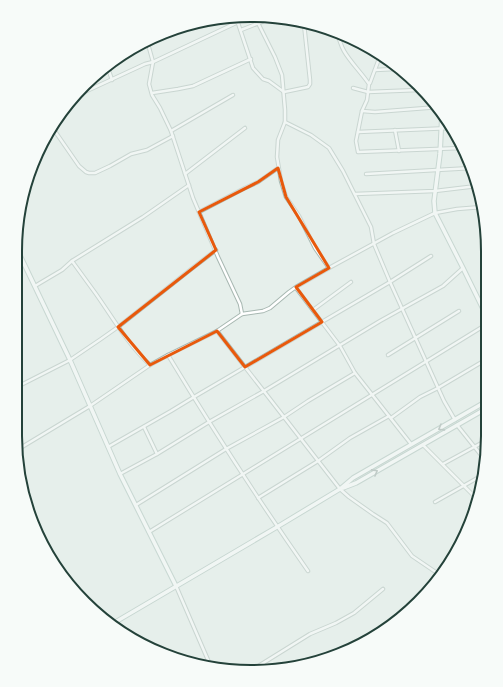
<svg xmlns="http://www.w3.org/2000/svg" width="503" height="687" viewBox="0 0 503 687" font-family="'Archivo Narrow',sans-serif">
  <rect width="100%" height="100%" fill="#e6efeb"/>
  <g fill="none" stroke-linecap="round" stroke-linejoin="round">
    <!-- street casing -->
    <g stroke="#a8b8b2" stroke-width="4.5">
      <g id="street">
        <polyline points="237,20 253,68 263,79 269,81 284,92 308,87 310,84 310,80 304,24"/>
        <polyline points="258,23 275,57 282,75 285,110 285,122 278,140 277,157 281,181 286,197 299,216 315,248 329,268"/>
        <polyline points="241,30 272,18"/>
        <path d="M 338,36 C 340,41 341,46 344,51 C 351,63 361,72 369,84 L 367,100 L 362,111 L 356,141 L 358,152 L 462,148"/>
        <polyline points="148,44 153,62 149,84 152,95 160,108 171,131 193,198 218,257 240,304 242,314"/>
        <polyline points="107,65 112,80"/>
        <polyline points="375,70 395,69"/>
        <polyline points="370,83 380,56"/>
        <polyline points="353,88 368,92 419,90"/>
        <polyline points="152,93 178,89 193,86 251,59"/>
        <polyline points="78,95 145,64 153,62 238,22"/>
        <polyline points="362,111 375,112 439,107"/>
        <polyline points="285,122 311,135 329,148 343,171 371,227 374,244 390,282 444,401 455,420"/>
        <polyline points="52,127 79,166 86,172 89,173 95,173 110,166 131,154 147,150 173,136"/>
        <polyline points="395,130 399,151"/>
        <polyline points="171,131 233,95"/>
        <polyline points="358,132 451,128"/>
        <polyline points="185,174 245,128"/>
        <polyline points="366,174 472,168"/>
        <polyline points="355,194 435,191 477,186"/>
        <polyline points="199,212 245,188 258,182 278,168"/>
        <path d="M 72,261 C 80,272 88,283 96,294 C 113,318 128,345 150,365"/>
        <polyline points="35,286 62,270 72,261 143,217 189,185"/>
        <polyline points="296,288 340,346 355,373 411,444"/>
        <polyline points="313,310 351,282"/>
        <polyline points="217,331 340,489 349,497 373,514 387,523 412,556 440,575"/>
        <path d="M 168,355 C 212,428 259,501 308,571"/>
        <polyline points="388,355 459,311"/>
        <polyline points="15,388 70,360 101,339 118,327 190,270 216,250"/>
        <polyline points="391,418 420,397 438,388 487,359"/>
        <polyline points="457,425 485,460"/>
        <polyline points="144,427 157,454"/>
        <polyline points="423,445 475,497"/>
        <polyline points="108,447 171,411 194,397 390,282 431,256"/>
        <polyline points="17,450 90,406 150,365 168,355 217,331 242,314 263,311 270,308 289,292 296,287 329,268 393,233 435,213 457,209 482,207"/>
        <polyline points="443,464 487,440"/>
        <polyline points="120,474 157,454 209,422 264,391 380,321 443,286 463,268"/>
        <polyline points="258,498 318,461 350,438 389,416"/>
        <polyline points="435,502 481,476"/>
        <polyline points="136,505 226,449 284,417 308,401 355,373"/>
        <polyline points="149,532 487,324"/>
        <polyline points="176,586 211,667"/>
        <polyline points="252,670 310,634 336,623 354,613 383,589"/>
      </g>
    </g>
    <!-- secondary casing -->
    <g stroke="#a4bbb3" stroke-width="5.5">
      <g id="secondary">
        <polyline points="442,113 440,154 434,201 435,213 463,268 487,317"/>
        <polyline points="16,247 70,360 120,474 176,586"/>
        <polyline points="343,488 356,483 487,408"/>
        <polyline points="112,624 277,527 340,489 353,478 487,401"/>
      </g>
    </g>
    <!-- street -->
    <use href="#street" stroke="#fff" stroke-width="2.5"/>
    <!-- secondary -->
    <use href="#secondary" stroke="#fff" stroke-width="3.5"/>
  </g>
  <!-- one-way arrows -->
  <defs><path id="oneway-chevron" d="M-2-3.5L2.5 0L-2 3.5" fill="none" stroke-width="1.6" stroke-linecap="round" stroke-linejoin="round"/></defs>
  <g stroke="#92a09c">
    <use href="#oneway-chevron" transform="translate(441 428) rotate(150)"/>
    <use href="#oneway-chevron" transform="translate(375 472) rotate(-29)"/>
  </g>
  <!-- marked area -->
  <path d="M0 0H503V687H0ZM 278,168 L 286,197 L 329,268 L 296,287 L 322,322 L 245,367 L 217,331 L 150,365 L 118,327 L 216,250 L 199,212 L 258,182 Z" fill="#e6efeb" fill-opacity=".55" fill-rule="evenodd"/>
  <path fill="none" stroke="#e8590c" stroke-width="3" stroke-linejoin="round" d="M 278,168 L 286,197 L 329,268 L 296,287 L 322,322 L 245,367 L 217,331 L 150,365 L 118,327 L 216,250 L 199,212 L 258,182 Z"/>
  <!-- crop -->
  <path d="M0 0H503V687H0ZM251 22H252A229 229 0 0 1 481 251V436A229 229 0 0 1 252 665H251A229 229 0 0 1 22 436V251A229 229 0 0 1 251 22Z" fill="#f7fbf9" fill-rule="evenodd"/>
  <path fill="none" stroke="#24423a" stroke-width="2" d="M251 22H252A229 229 0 0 1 481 251V436A229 229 0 0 1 252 665H251A229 229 0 0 1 22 436V251A229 229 0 0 1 251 22Z"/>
</svg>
